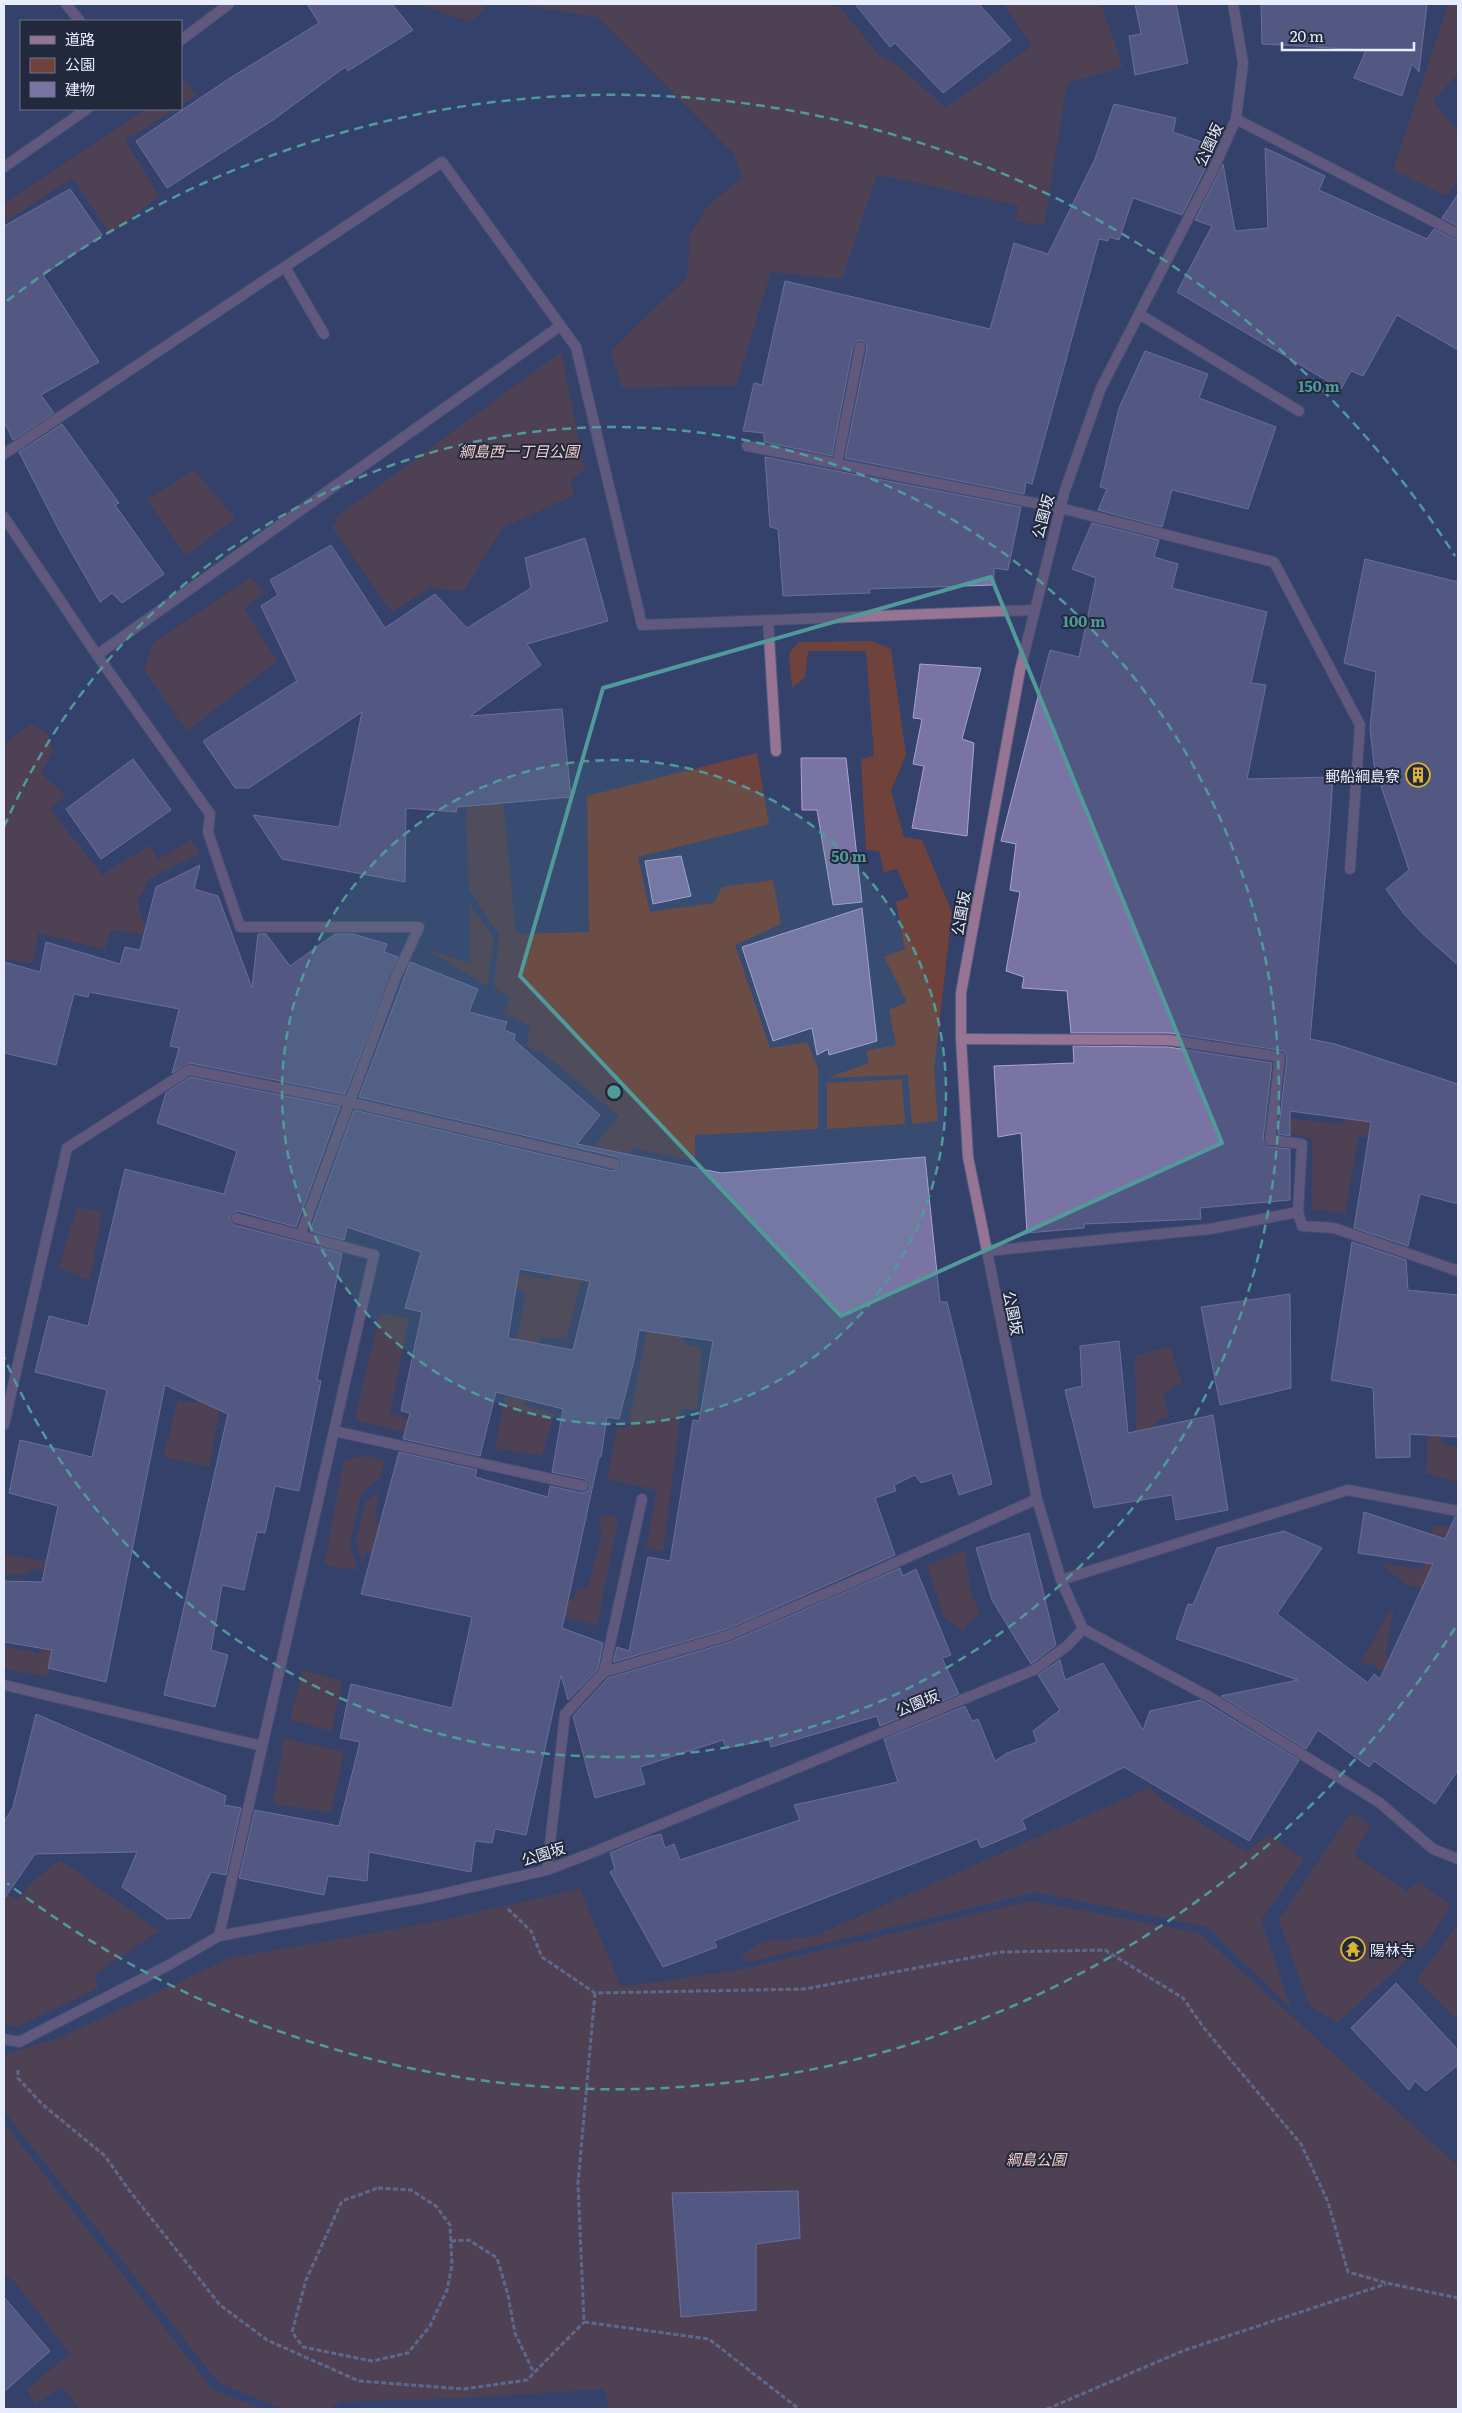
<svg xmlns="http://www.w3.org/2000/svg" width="1462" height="2413" viewBox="0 0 1462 2413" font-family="Literata,'Noto Sans JP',serif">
  <rect width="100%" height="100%" fill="#34416a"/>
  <!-- green -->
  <g fill="#6f423b">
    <polygon points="417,4 488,4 471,22"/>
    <polygon points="515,4 828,4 841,8 879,56 896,64 946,108 1032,46 1004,4 1101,4 1123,67 1067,83 1044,226 1014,220 1019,206 877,174 842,279 771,272 736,385 622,388 611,350 687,278 690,235 708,206 743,177 733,153 598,17"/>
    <polygon points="1448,4 1458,4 1458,73 1433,101 1458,132 1458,180 1446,196 1393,170"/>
    <polygon points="186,82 196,95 181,105 181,85"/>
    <polygon points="146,109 175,109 125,140 159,196 110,234 73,178 4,222 4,204"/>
    <polygon points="561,352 585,470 570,481 574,495 502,528 464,591 430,588 392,612 332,527 337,523 334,519"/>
    <polygon points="194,470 235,518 186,556 147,500"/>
    <polygon points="251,577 264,592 244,609 277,661 187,731 144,670 152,644"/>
    <polygon points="872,641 891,649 906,755 891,791 904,837 922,840 952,912 934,1070 938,1121 912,1124 908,1075 827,1078 869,1063 866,1051 896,1045 889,1010 907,1002 884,957 905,949 896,902 909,897 897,869 884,872 879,851 866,850 861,759 874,756 866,651 808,651 805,677 792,688 789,653 799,642"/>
    <polygon points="495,719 516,934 589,932 587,796 757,753 769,824 638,857 650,912 714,903 722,887 773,880 781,924 735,945 770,1048 807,1042 818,1068 818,1129 695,1135 695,1161 632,1148 627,1158 592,1149 619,1116 543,1053 527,1047 530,1026 504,1013 510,998 494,987 499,935 469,889 466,821 470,778"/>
    <polygon points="30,724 47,733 53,751 41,773 65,795 50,809 102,875 150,845 158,859 191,840 200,853 149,879 137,903 148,935 110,930 105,950 38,933 33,963 4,959 4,745"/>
    <polygon points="470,905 494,938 487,986 425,949 470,963"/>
    <polygon points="902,1079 905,1124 827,1129 827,1083"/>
    <polygon points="1347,1101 1389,1122 1389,1137 1358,1137 1345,1213 1312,1209 1312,1139 1287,1132 1287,1118 1343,1125"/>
    <polygon points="77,1207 102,1212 90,1280 59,1268"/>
    <polygon points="560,1245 613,1287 581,1282 566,1340 540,1337 525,1406 554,1414 542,1456 495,1448 526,1292 477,1277 480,1266 550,1280"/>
    <polygon points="685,1288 684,1343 702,1348 697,1410 681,1409 663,1551 646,1548 657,1490 607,1479 617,1427 628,1428 654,1294"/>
    <polygon points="380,1313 409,1319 390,1413 430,1426 427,1437 355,1420"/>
    <polygon points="1170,1346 1182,1383 1164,1393 1169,1418 1156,1419 1159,1474 1137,1480 1135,1356"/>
    <polygon points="201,1386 222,1392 209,1467 164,1457 178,1400 195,1403"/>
    <polygon points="1440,1423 1443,1445 1458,1447 1458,1482 1426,1473 1428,1424"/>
    <polygon points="364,1455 385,1460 379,1479 361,1493 350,1544 357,1570 324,1565 344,1461"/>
    <polygon points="378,1492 375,1524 400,1530 396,1557 366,1552 362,1562 356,1541 366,1501"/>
    <polygon points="600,1514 618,1518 597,1625 551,1614 562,1596 573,1600 578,1588 587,1590 601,1539"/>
    <polygon points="1433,1526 1449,1526 1440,1589 1408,1586 1380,1563 1422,1569"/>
    <polygon points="965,1550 971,1594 980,1612 963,1631 943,1616 927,1565"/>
    <polygon points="4,1554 59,1563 58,1574 35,1568 25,1575 4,1575"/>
    <polygon points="1394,1604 1385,1656 1452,1682 1434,1709 1375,1666 1361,1662"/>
    <polygon points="52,1610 61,1611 48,1677 4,1668 4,1646 39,1653"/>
    <polygon points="303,1670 342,1680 332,1731 290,1720"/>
    <polygon points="284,1738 344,1752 331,1812 273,1804"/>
    <polygon points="1149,1788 1162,1800 1246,1852 1269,1835 1304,1859 1261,1920 1291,2009 1208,1927 1035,1892 749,1962 741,1955 765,1941 812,1937"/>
    <polygon points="1351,1813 1370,1825 1354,1855 1407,1892 1419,1882 1450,1905 1429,1940 1338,2022 1310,2006 1279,1921"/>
    <polygon points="60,1860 159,1931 95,1974 98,1988 16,2027 4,2024 4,1892 18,1900 31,1883"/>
    <polygon points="580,1889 621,1987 739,1970 1031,1901 1199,1933 1458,2166 1458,2409 609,2409 605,2389 446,2399 342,2401 328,2409 284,2409 219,2383 4,2111 4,2055 59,2038 230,1958 424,1924"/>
    <polygon points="1458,1924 1458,2015 1455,2018 1417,1980"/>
    <polygon points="4,2123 213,2390 263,2409 80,2409 62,2387 35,2404 27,2389 70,2354 15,2282 4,2274"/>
  </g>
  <!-- building -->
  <g fill="#7974a3" stroke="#a8a3d5" fill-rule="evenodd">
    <polygon points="307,4 392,4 413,30 348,71 345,67 273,120 167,188 136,141 230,78 319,23"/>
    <polygon points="855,4 979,4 1011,40 943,93 895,43 890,47"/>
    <polygon points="1135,4 1176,4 1188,63 1135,75 1129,36 1141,34"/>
    <polygon points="1261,4 1427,4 1419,72 1412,64 1402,96 1354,78 1366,50 1262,44"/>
    <polygon points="1114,104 1176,118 1173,132 1216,147 1182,215 1133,198 1119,240 1109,237 1108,241 1099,239 1032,484 1026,482 1024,494 845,458 867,348 866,344 862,340 857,341 853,346 832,456 764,442 764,433 743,431 754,383 762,385 785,281 990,329 1014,243 1048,254 1095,159"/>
    <polygon points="1265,148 1325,176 1319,190 1427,239 1434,229 1458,241 1458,350 1397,315 1363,376 1351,371 1341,389 1177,292 1212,226 1195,220 1223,164 1235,231 1268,228"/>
    <polygon points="70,189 102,235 43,275 99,362 41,395 54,413 13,440 4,422 4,226"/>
    <polygon points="1458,194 1458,226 1442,218"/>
    <polygon points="1145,351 1208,374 1199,398 1276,427 1248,509 1172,490 1162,527 1098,510 1107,489 1100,487 1119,408"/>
    <polygon points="62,424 119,503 115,505 164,574 122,603 112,593 100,602 60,532 19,452"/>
    <polygon points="765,457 1021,507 1008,570 994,568 994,585 869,589 870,593 783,596 778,529 770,527"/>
    <polygon points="1092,523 1159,540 1154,557 1178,564 1172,588 1267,612 1251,683 1266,685 1247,779 1333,777 1329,837 1310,1039 1335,1044 1458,1084 1458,1204 1420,1194 1408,1246 1354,1228 1371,1122 1290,1111 1290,1136 1278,1134 1287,1058 1284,1051 1170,1033 1071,1033 1067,991 1022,988 1024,977 1006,971 1020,892 1010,890 1016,844 1001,841 1050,650 1079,657 1096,578 1072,569"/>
    <polygon points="585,538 608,621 527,644 541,665 470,716 562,709 571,797 457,807 456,812 406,808 405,882 282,859 253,815 339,827 362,712 249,788 235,788 203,741 297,681 261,606 278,595 270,580 331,545 385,628 435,594 467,628 531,588 525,558"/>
    <polygon points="1365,559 1458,582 1458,965 1424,935 1404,914 1386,889 1409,870 1374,765 1370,728 1376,672 1344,663"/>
    <polygon points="920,664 981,668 962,739 974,743 967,836 912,828 924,766 913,764 922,719 913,718"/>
    <polygon points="801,758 846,758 862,902 833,905 817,810 802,810"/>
    <polygon points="133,759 171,810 101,859 66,809"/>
    <polygon points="681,856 691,896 653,904 645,861"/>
    <polygon points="200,865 194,889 218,896 252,988 258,934 266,934 290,966 335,934 353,934 387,944 384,952 398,957 345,1094 190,1063 172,1073 179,1048 170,1046 179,1009 89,992 88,997 74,994 56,1065 4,1053 4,962 40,972 46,942 120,964 125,947 140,950 156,887"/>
    <polygon points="862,908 877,1041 829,1055 828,1049 817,1055 812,1028 773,1041 742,947"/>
    <path d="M 410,962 L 478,989 L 469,1012 L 507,1022 L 504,1030 L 515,1034 L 514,1040 L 600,1115 L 577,1144 L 721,1173 L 925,1157 L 940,1302 L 947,1302 L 992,1484 L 959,1495 L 952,1473 L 921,1483 L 915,1475 L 894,1485 L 896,1491 L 875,1498 L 895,1555 L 725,1630 L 613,1662 L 617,1647 L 629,1651 L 648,1557 L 670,1561 L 693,1420 L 699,1421 L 713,1341 L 639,1330 L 634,1360 L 619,1419 L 607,1417 L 601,1457 L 599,1457 L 562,1628 L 603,1643 L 598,1669 L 568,1700 L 561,1675 L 526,1835 L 495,1829 L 492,1843 L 475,1841 L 471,1872 L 369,1852 L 367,1881 L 328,1876 L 324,1895 L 239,1878 L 255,1810 L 339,1826 L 360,1742 L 340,1738 L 351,1684 L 452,1708 L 472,1617 L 361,1594 L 399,1452 L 477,1470 L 475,1477 L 548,1497 L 550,1486 L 582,1493 L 588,1491 L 590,1487 L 585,1479 L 552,1472 L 563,1409 L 496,1392 L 480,1456 L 403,1439 L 410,1413 L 401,1411 L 422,1312 L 405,1308 L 421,1252 L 347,1227 L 344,1240 L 310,1231 L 354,1110 L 613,1171 L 620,1169 L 622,1165 L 620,1159 L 617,1157 L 359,1097 ZM 519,1269 L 590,1281 L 573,1350 L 508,1338 Z"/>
    <polygon points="1073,1046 1168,1047 1272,1063 1263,1140 1269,1147 1290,1149 1290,1200 1200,1208 1201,1219 1084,1224 1084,1228 1027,1233 1021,1133 998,1137 994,1066 1074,1063"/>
    <polygon points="190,1077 340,1107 296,1227 238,1211 232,1213 229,1217 231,1222 234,1225 342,1253 317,1380 321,1381 299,1491 275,1486 265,1533 257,1532 244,1590 222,1585 211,1650 228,1655 215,1707 164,1695 228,1414 165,1385 106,1682 48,1668 52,1650 4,1642 4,1581 42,1582 58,1506 9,1493 20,1440 92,1457 107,1390 35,1372 49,1316 88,1326 125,1169 224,1194 237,1151 157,1123 166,1093"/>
    <polygon points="1352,1242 1406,1260 1408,1290 1458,1295 1458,1437 1410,1434 1410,1457 1376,1458 1373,1388 1331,1380"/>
    <polygon points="1290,1294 1291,1388 1220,1405 1201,1307"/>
    <polygon points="1119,1341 1128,1433 1213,1415 1228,1510 1176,1520 1172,1495 1094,1508 1065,1390 1082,1386 1080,1346"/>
    <polygon points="1364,1512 1445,1539 1455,1517 1458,1518 1458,1770 1435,1804 1374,1761 1369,1767 1318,1730 1306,1749 1221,1696 1298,1680 1176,1639 1188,1604 1193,1605 1217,1548 1284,1531 1322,1548 1277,1614 1368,1683 1374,1674 1380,1679 1433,1564 1358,1553"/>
    <polygon points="1029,1533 1056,1645 1031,1664 992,1600 976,1548"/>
    <polygon points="900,1568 903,1576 916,1569 951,1655 942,1658 959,1694 880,1726 877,1716 771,1747 769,1740 726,1748 723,1740 640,1767 645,1784 595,1798 573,1716 608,1678 730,1642"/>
    <polygon points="1060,1660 1065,1680 1103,1663 1143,1730 1150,1711 1201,1700 1299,1760 1249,1841 1124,1767 1022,1820 1026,1829 981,1848 977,1839 714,1941 717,1947 663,1967 610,1872 615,1869 610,1853 646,1838 661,1834 665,1848 674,1844 680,1860 800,1820 794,1805 898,1782 884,1739 965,1706 972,1721 978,1719 995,1761 1007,1753 1037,1742 1033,1731 1060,1710 1038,1675"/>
    <polygon points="36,1714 226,1796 224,1805 241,1808 226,1875 211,1872 190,1918 167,1919 122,1887 137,1852 35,1854 4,1899 4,1822 13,1807"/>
    <polygon points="1396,1983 1458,2050 1458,2065 1426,2091 1415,2081 1409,2090 1351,2028"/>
    <polygon points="798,2191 800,2238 756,2244 756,2310 681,2317 672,2193"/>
    <polygon points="4,2297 50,2351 4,2392"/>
  </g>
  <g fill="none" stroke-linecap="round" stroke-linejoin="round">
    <!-- service casing -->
    <g stroke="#515d82" stroke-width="12">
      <g id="service">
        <polyline points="1236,119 1458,234"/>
        <polyline points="285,267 324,334"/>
        <polyline points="837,464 860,347"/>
        <polyline points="1060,508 1274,562 1360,725 1350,869"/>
        <polyline points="768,620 776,751"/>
        <polyline points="210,814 208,832 240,927 419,927 395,979 301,1234"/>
        <polyline points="961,1039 1169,1040 1280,1057 1270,1140 1302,1144 1298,1212"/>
        <polyline points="189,1070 349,1102 615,1164"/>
        <polyline points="236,1218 374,1255"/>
        <polyline points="604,1672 727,1636 857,1580 1037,1499"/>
        <polyline points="547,1870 565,1714 604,1672 642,1499"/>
      </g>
    </g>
    <!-- minor casing -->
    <g stroke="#515d82" stroke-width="12">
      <g id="minor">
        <polyline points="66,4 80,21"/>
        <polyline points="181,40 229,4"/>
        <polyline points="4,167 87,109"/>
        <polyline points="1139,314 1299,411"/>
        <polyline points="747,446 1060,508"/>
        <polyline points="4,454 442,162 576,347 642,625 1033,610"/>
        <polyline points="4,517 97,655 210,814"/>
        <polyline points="97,655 560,326"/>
        <polyline points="987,1251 1210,1229 1298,1212 1302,1226 1334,1228 1458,1271"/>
        <polyline points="4,1425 67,1148 189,1070"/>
        <polyline points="334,1431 583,1486"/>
        <polyline points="1061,1580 1348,1490 1458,1511"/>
        <polyline points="1083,1629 1061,1580 1037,1499 968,1157 961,1039 961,993 1020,670 1065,490 1101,388 1214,168 1236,119 1243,63 1233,4"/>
        <polyline points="1083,1629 1215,1700 1380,1803 1433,1849 1458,1859"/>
        <polyline points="4,1685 262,1746"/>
        <polyline points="219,1936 374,1255"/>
        <polyline points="4,2039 19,2042 167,1966 219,1936 424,1898 547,1870 589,1854 1034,1670 1067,1646 1083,1629"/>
      </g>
    </g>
    <!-- path -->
    <g stroke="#8e97b4" stroke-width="3" stroke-dasharray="5 2.5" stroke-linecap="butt">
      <polyline points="508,1909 531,1931 542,1957 595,1993 805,1989 1001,1952 1105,1950 1183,1998 1204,2028 1301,2144 1328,2202 1348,2272 1387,2283 1458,2298"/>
      <polyline points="595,1993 578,2183 584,2322 709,2339 799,2409"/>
      <polyline points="18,2070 18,2078 42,2104 105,2156 129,2190 220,2305 267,2340 359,2381 464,2389 527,2380 584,2322"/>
      <polygon points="378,2188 411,2190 436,2206 450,2225 452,2265 447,2290 430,2326 408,2353 372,2361 303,2347 292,2332 306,2280 342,2201"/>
      <polyline points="451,2241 469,2240 497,2258 508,2295 515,2333 534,2373"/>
      <polyline points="1047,2409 1185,2350 1386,2284"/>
    </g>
    <!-- service -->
    <use href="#service" stroke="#987494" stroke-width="10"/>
    <!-- minor -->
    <use href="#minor" stroke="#987494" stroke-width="10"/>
  </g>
  <!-- marked area -->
  <path d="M0 0H1462V2413H0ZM 991,577 L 1222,1143 L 841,1316 L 520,976 L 603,688 Z" fill="#34416a" fill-opacity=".55" fill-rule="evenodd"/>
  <path fill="none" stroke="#509a99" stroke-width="4" stroke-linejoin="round" d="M 991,577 L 1222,1143 L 841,1316 L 520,976 L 603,688 Z"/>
  <!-- distance rings -->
  <circle cx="614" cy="1092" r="332" fill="#509a99" fill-opacity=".12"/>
  <g fill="none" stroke="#509a99" stroke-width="2.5" stroke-dasharray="9 6">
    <circle cx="614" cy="1092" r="332"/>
    <path d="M4 827A665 665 0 1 1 4 1357"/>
    <path d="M1455 1628A997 997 0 0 1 7 1883M7 301A997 997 0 0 1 1455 556"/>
  </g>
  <!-- icons -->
  <defs>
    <g id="building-ring" transform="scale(1.25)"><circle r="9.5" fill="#22293c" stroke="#dcb233" stroke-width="1.5"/><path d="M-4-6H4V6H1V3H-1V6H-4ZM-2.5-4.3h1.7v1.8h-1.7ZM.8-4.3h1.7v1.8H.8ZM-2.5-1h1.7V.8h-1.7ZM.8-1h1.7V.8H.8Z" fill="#dcb233"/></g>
    <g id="temple-ring" transform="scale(1.25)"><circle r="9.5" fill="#22293c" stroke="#dcb233" stroke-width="1.5"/><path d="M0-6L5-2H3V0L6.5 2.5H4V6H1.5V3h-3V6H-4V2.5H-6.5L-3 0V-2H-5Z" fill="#dcb233"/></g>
  </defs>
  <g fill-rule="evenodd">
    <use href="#building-ring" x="1418" y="775"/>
    <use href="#temple-ring" x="1353" y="1949"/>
  </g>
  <g text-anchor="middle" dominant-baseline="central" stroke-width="4" stroke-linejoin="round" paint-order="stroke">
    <!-- street labels -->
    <g font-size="15" fill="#e8edfd" stroke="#22293c">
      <text transform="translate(1208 144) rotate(-65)">公園坂</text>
      <text transform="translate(1042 516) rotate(-75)">公園坂</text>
      <text transform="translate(960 913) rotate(-80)">公園坂</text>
      <text transform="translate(1014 1313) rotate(79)">公園坂</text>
      <text transform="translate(917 1702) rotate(-22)">公園坂</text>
      <text transform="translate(543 1853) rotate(-17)">公園坂</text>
    </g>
    <!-- park labels -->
    <g font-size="15" font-style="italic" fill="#f5cdc7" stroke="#22293c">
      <text x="519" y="450">綱島西一丁目公園</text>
      <text x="1036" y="2158">綱島公園</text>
    </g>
    <!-- poi labels -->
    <g font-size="15" fill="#e8edfd" stroke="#22293c" text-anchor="end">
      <text x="1400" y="775">郵船綱島寮</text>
      <text x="1370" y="1949" text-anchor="start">陽林寺</text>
    </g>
  </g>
  <circle cx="614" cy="1092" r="8" fill="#509a99" stroke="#22293c" stroke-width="2.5"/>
  <g font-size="15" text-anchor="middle" font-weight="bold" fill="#509a99" stroke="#22293c" stroke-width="4" stroke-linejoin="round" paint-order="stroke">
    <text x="1319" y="392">150 m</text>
    <text x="1084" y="627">100 m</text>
    <text x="849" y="862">50 m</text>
  </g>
  <!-- border -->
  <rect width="1462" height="2413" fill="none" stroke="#e8edfd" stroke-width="10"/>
  <!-- legend -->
  <rect x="20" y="20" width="162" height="90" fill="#22293c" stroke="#717789"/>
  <rect x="30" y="36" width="25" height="8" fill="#987494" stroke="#717789"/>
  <text x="65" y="45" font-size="15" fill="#e8edfd">道路</text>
  <rect x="30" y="58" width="25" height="15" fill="#6f423b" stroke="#717789"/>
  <text x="65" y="70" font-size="15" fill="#e8edfd">公園</text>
  <rect x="30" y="82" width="25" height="15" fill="#7974a3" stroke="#717789"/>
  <text x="65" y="95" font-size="15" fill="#e8edfd">建物</text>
  <!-- scale -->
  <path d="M1282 42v8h132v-8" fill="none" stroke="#e8edfd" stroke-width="2.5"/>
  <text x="1290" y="42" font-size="15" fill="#e8edfd" stroke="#22293c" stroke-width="4" paint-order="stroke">20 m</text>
</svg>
